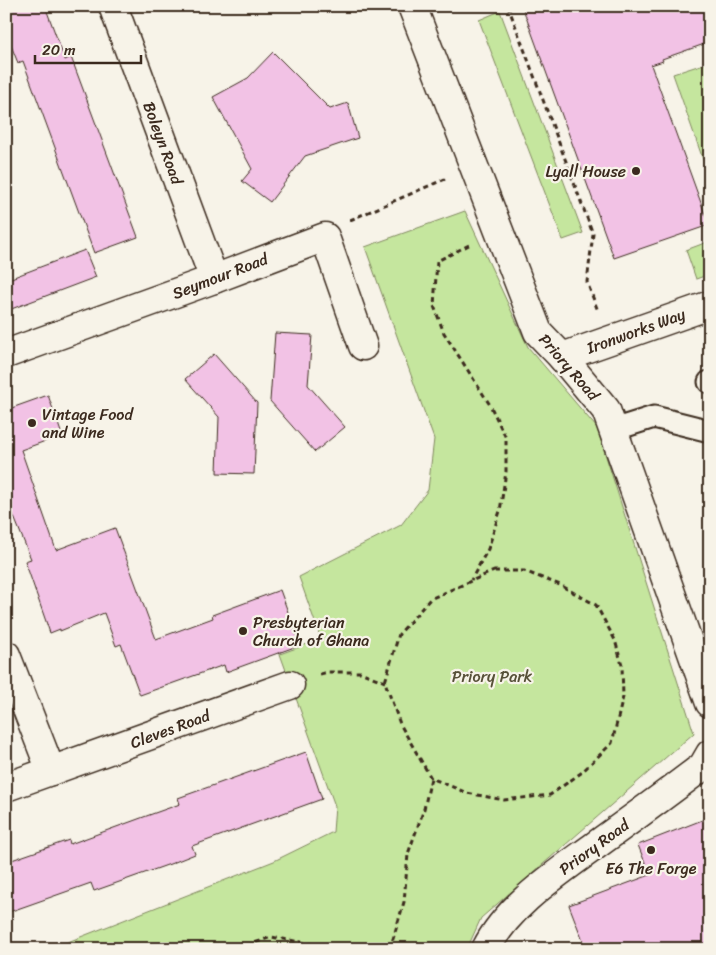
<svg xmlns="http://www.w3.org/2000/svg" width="716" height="955" viewBox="0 0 716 955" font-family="Sriracha,sans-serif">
  <rect width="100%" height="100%" fill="#f7f3e8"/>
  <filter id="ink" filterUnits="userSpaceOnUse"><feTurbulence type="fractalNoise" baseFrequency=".02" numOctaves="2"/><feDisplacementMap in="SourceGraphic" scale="10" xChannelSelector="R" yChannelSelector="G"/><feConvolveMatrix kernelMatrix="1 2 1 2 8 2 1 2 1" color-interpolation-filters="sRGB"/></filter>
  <g filter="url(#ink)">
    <!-- green -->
    <g fill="#c5e69e" stroke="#80885e">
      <polygon points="500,11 583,233 563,240 479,20"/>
      <polygon points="710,62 710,167 706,168 673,74"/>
      <polygon points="465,211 528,347 597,428 694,733 481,918 467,949 50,949 274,861 333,832 335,806 280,654 321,639 299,577 401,525 428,490 434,439 365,247"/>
      <polygon points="710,241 710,274 696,279 686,250"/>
    </g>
    <!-- building -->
    <g fill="#f2c2e5" stroke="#3b2a1e">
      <polygon points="6,6 45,6 65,60 71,57 138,237 94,253 23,61 18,63 6,33"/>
      <polygon points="522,6 710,6 710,42 662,59 663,61 651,65 709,225 614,258"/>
      <polygon points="273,52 330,109 348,103 358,138 305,156 270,202 242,181 252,169 213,97 248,78"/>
      <polygon points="85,250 96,277 6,311 6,280"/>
      <polygon points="275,333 312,335 308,385 345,427 315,452 270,401"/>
      <polygon points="214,354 257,403 254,474 217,473 219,417 185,379"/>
      <polygon points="48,395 62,435 21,450 56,550 115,528 156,639 213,618 212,615 280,590 300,645 226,672 224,665 140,695 121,644 116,646 104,613 60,631 60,629 50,633 25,561 31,559 6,497 6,410"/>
      <polygon points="306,752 322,799 192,846 195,854 170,864 94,891 91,883 6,913 6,862 69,840 70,844 152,814 180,804 178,798"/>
      <polygon points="710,817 710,949 586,949 569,905 650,875 638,845"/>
    </g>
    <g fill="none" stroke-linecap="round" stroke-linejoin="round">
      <!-- lane casing -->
      <g stroke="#3b2a1e" stroke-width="25">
        <g id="lane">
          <polyline points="709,382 710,382"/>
          <polyline points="613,430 654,417 710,431"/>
        </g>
      </g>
      <!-- street casing -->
      <g stroke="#3b2a1e" stroke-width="31">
        <g id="street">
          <polyline points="113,6 214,279"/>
          <polyline points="412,6 538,332 562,357 606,410 710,703"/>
          <polyline points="6,354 214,279 325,237 363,346"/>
          <polyline points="562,357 710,305"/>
          <polyline points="6,655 51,771"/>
          <polyline points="6,787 290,685"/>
          <path d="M 486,949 C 507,906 558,873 596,845 C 632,819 668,793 703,766 L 710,754"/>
        </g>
      </g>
      <!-- path -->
      <g stroke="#3b2a1e" stroke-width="3" stroke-dasharray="5 4" stroke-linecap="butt">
        <polyline points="508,6 593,234 587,282 598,311"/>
        <polyline points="350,220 445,179"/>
        <polyline points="469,245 437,261 434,306 444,333 490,405 506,438 506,472 500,511 488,549 471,580"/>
        <polygon points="494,571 524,571 560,585 596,605 615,640 622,665 623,697 612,743 581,773 550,795 504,800 467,793 431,778 400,724 385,682 399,634 430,599"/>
        <polyline points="320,674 328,672 360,672 385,682"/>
        <polyline points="239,949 271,937 312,944 318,949"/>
        <polyline points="390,949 404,902 408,854 424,809 431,778"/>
      </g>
      <!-- lane -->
      <use href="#lane" stroke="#f7f3e8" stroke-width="21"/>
      <!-- street -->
      <use href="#street" stroke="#f7f3e8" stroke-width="28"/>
    </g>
  </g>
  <!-- markers -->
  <g fill="#3b2a1e" stroke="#f7f3e8" stroke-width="2">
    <circle cx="636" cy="171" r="5"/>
    <circle cx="32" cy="423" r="5"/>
    <circle cx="243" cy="631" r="5"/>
    <circle cx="651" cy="850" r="5"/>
  </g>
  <g text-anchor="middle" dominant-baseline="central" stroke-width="4.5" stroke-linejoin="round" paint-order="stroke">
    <!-- street labels -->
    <g font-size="16" fill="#3b2a1e" stroke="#f7f3e8">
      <text transform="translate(163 143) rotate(70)">Boleyn Road</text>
      <text transform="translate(220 276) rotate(-21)">Seymour Road</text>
      <text transform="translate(636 331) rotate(-20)">Ironworks Way</text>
      <text transform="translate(569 367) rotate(49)">Priory Road</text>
      <text transform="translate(170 729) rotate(-20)">Cleves Road</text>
      <text transform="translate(594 847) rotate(-36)">Priory Road</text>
    </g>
    <!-- poi labels -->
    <g font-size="16" fill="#3b2a1e" stroke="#f7f3e8" text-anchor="start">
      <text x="626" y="171" text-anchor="end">Lyall House</text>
      <text x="42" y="414">Vintage Food<tspan x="42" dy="18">and Wine</tspan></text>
      <text x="253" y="622">Presbyterian<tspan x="253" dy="18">Church of Ghana</tspan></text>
      <text x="651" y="868" text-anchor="middle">E6 The Forge</text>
    </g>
    <!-- park labels -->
    <g font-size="16" fill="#575038" stroke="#f7f3e8">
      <text x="492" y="676">Priory Park</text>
    </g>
  </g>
  <!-- margin -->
  <rect width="716" height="955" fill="none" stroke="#f7f3e8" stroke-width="25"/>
  <rect x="12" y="12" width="691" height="930" fill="none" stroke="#3b2a1e" stroke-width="2" filter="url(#ink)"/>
  <!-- scale -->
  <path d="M35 55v8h106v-8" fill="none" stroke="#3b2a1e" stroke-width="2.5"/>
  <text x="42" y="55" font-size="15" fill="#3b2a1e" stroke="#f7f3e8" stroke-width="4" paint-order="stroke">20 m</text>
</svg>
